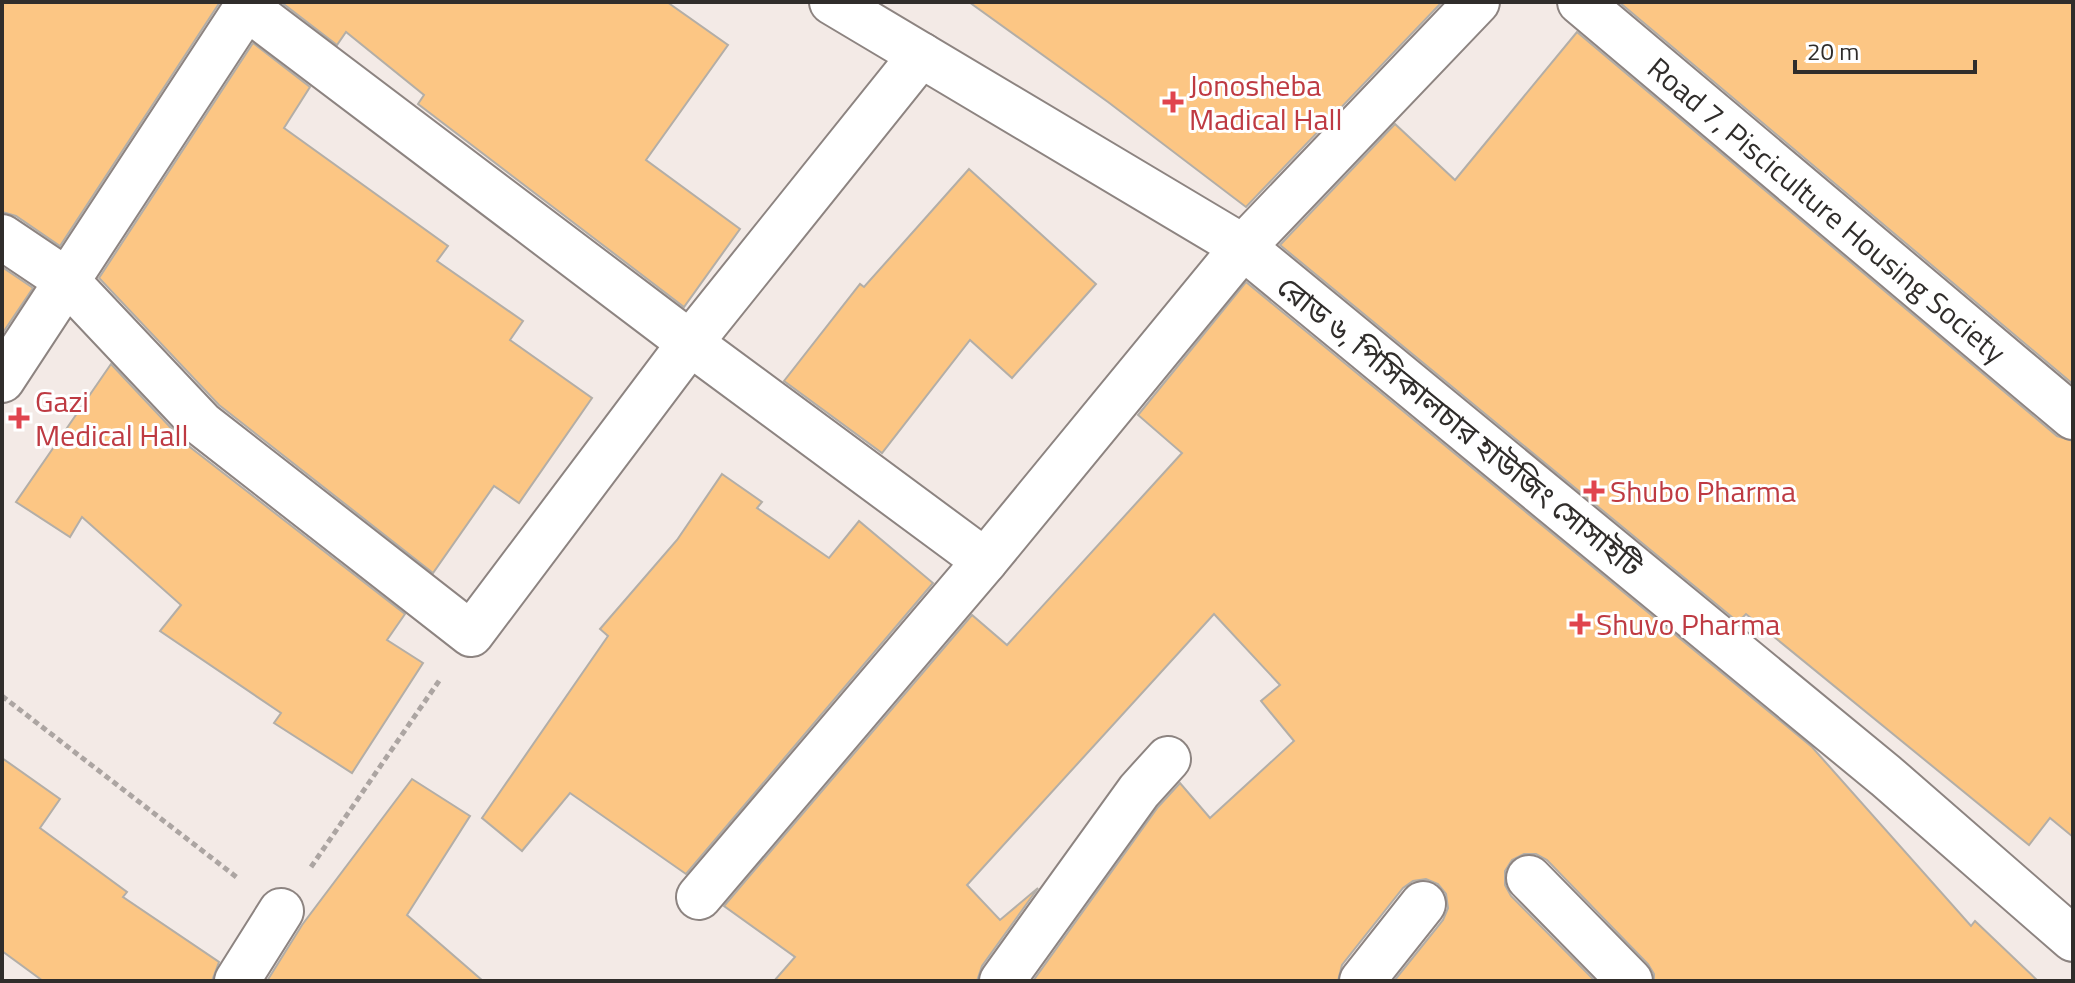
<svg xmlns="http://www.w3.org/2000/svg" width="2075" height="983" viewBox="0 0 2075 983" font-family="'Titillium Web','Noto Sans Bengali',sans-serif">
  <rect width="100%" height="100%" fill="#f3eae6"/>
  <!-- building -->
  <g fill="#fcc684" stroke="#b3aea7" stroke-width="2">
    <polygon points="2,2 220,2 60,246 16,216 2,212"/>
    <polygon points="281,2 667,2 728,45 646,160 740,229 684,307 418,104 424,95 346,32 337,45"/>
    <polygon points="969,2 1442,2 1246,207 1108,102"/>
    <polygon points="1619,2 2073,2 2073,384"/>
    <polygon points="1577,32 2057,436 2073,441 2073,837 2050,818 2029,845 1746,614 1738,622 1280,245 1395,124 1455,180"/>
    <polygon points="253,43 310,87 284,128 448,246 437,261 523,321 510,340 592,398 519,503 494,486 433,573 219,405 99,278"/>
    <polygon points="969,169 1096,284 1012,378 970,340 882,453 784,381 860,284 864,287"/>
    <polygon points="2,267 33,288 2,334"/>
    <polygon points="1246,282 1812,747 1971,926 1975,921 2038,981 1654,981 1654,974 1648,964 1547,860 1536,854 1524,854 1512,860 1505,871 1505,885 1511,896 1595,981 1394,981 1443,920 1448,908 1446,894 1438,884 1426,879 1413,881 1403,888 1342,965 1338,981 1033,981 1158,807 1180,783 1210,818 1294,741 1261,701 1280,685 1214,614 967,885 1000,920 1038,888 982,966 977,981 774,981 795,957 724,906 972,615 1007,645 1182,453 1138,415"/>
    <polygon points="111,364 186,444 405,614 387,640 423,663 352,773 274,723 281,713 160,631 181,605 82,517 70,537 16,502"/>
    <polygon points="722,474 762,502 757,508 829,558 859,521 933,583 686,874 570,793 522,851 482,818 608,636 600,629 677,540"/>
    <polygon points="2,758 60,799 40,828 127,892 123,897 219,962 212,981 43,981 2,951"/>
    <polygon points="412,779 470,816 407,915 483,981 267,981 302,925"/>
  </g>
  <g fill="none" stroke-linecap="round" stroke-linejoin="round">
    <!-- street casing -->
    <g stroke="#8d8481" stroke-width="48">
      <g id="street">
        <polyline points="832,2 1243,247 1886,776 2073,939"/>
        <polyline points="1580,2 2073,417"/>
        <polyline points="246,7 690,343 985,561"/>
        <polyline points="2,237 66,280 202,424 471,634 690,343 921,55"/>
        <polyline points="2,380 250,2"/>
        <polyline points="1529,878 1630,981"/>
        <polyline points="699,897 985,561 1243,247 1477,2"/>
        <polyline points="237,981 281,911"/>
        <polyline points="1002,981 1139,791 1168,759"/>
        <polyline points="1362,981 1423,904"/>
      </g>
    </g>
    <!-- path -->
    <g stroke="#aca5a2" stroke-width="5" stroke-dasharray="6 4" stroke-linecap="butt">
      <polyline points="2,696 239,879"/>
      <polyline points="311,867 441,678"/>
    </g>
    <!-- street -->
    <use href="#street" stroke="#fff" stroke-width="44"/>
  </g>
  <!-- markers -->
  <g fill="#e0444e" stroke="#fff" stroke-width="3">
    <path d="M1169 90h8v8h8v8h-8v8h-8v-8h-8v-8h8z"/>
    <path d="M15 406h8v8h8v8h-8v8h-8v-8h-8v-8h8z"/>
    <path d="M1590 479h8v8h8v8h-8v8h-8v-8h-8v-8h8z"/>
    <path d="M1576 612h8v8h8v8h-8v8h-8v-8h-8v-8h8z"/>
  </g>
  <g text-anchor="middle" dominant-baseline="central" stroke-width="6" stroke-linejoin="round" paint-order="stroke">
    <!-- health labels -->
    <g font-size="30" fill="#be3a42" stroke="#fff" text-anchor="start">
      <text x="1189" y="85">Jonosheba<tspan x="1189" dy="34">Madical Hall</tspan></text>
      <text x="35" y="401">Gazi<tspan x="35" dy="34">Medical Hall</tspan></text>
      <text x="1610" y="491">Shubo Pharma</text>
      <text x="1596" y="624">Shuvo Pharma</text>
    </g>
    <!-- street labels -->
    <g font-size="30" fill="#302d2b" stroke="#fff">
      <text transform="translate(1827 210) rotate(40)">Road 7, Pisciculture Housing Society</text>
      <text transform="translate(1460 426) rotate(39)">রোড ৬, পিসিকালচার হাউজিং সোসাইটি</text>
    </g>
  </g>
  <!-- border -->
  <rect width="2075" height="983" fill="none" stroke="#302d2b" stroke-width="8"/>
  <!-- scale -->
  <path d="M1795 60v12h180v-12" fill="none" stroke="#302d2b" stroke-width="4"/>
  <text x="1807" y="60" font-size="24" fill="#302d2b" stroke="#ffffff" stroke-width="6" paint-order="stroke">20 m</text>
</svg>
